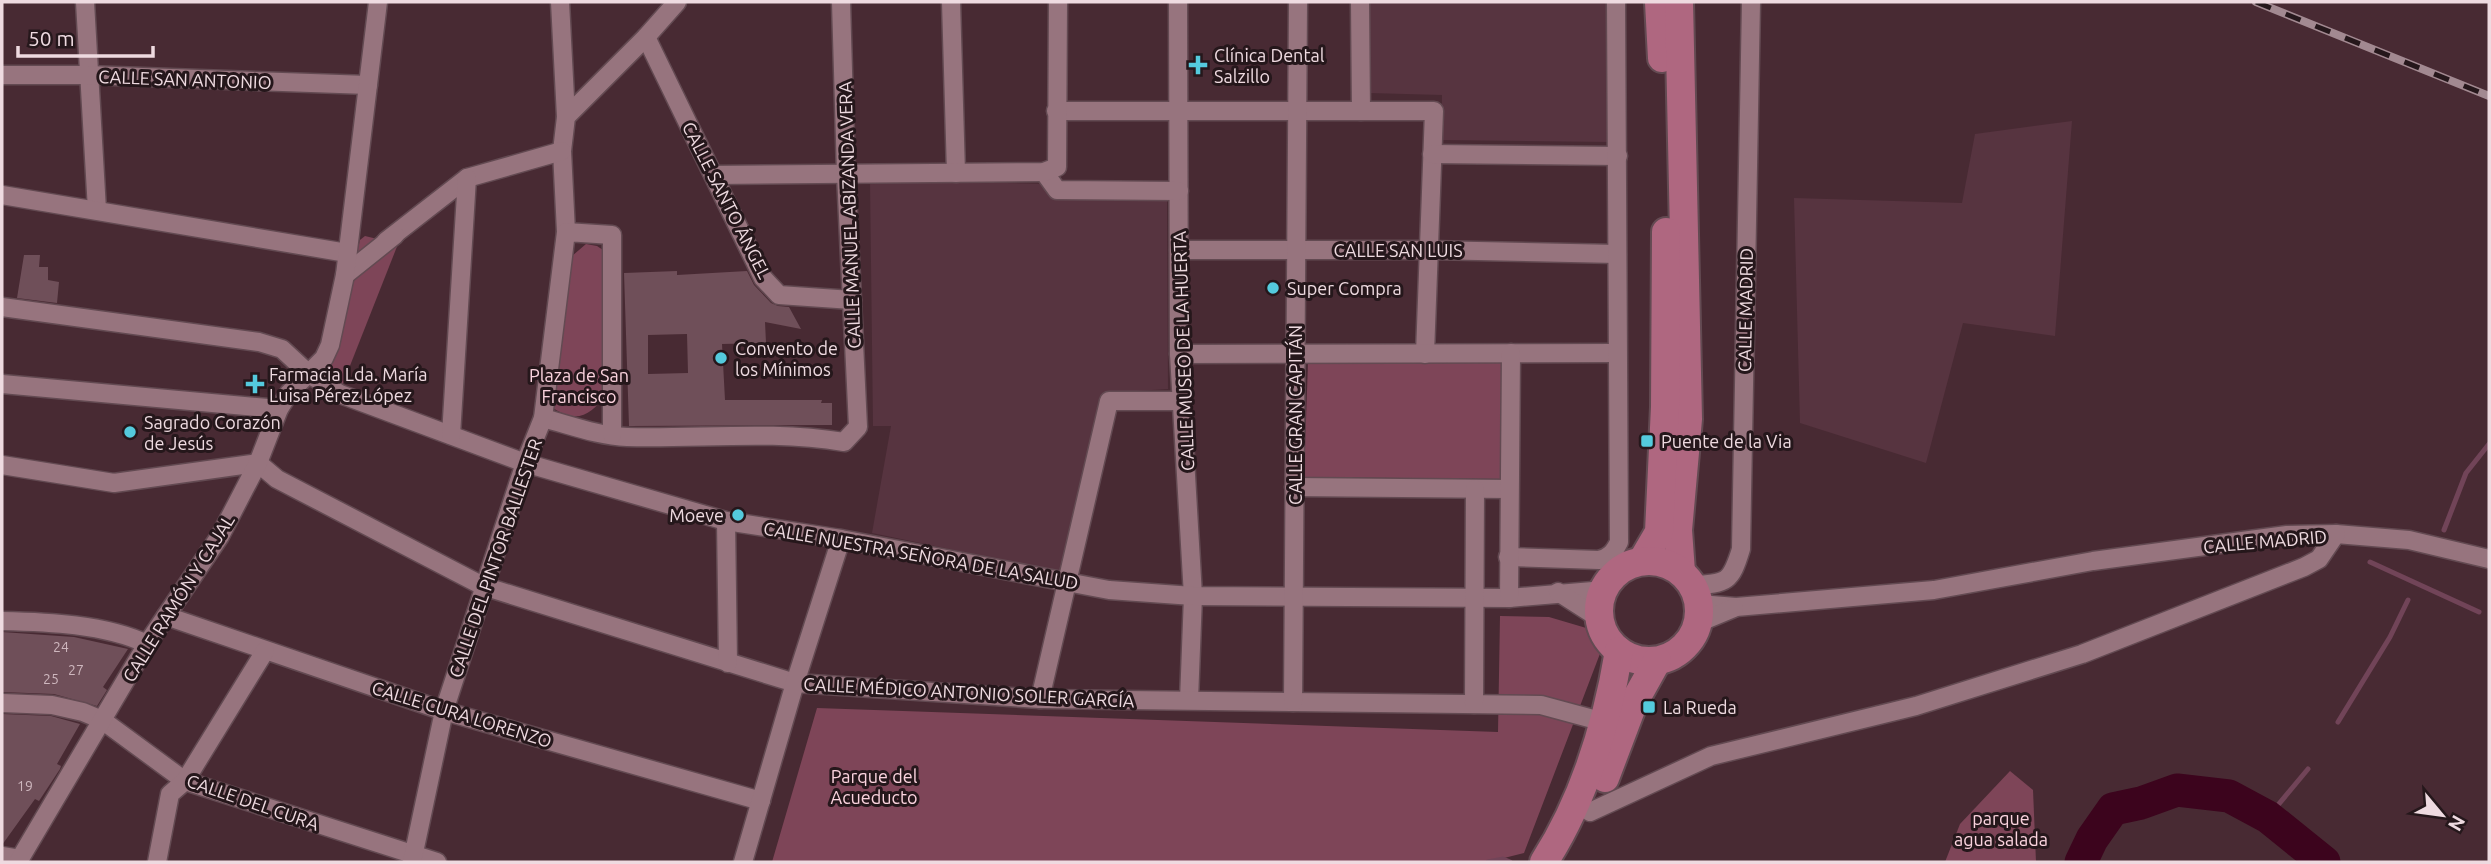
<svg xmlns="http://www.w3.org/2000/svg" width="2491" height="864" viewBox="0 0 2491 864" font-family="Ubuntu,sans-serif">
  <rect width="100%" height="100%" fill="#482a33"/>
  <!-- built -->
  <g fill="#573440">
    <polygon points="1370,2 1607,2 1612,142 1442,140 1442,95 1369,93"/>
    <polygon points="2072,121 2055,336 1963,323 1926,463 1800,423 1794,198 1962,203 1975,134"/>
    <polygon points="870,180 1049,184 1050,198 1167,197 1168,389 1106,393 1060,572 872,533 891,426 873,426"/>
  </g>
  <!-- green -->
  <g fill="#7e4558">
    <polygon points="365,236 398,244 342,386 329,369 360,240"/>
    <path d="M 586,244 L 597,246 L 606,252 L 605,396 C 594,410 581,423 562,413 C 556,410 553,409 549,403 L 572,256 Z"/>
    <polygon points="1507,361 1504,479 1304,477 1308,363"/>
    <polygon points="1500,616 1549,617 1593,630 1601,651 1524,853 1488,862 772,862 817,708 1498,732"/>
    <polygon points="2010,771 2033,790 2036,862 1945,862 1960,824"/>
  </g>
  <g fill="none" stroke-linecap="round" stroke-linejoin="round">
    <!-- stream -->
    <g stroke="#714458" stroke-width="5">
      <polyline points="2444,530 2466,473 2489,444"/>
      <polyline points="2370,562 2479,612"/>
      <polyline points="2338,722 2390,637 2408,600"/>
      <polyline points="2268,817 2308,769"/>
      <polyline points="1488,862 1503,859 1510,862"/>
    </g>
    <!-- river -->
    <polyline stroke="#3c041d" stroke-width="33" points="2081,862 2092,839 2113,809 2141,803 2177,790 2229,796 2268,817 2324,862"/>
  </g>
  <!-- building -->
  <g fill="#6f4f59" fill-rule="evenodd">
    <polygon points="24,255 40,255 39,267 48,267 48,280 59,282 57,303 17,298"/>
    <path d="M 677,271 L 677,275 L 747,271 L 754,285 L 771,303 L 778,306 L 789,307 L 801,329 L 765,322 L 766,343 L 722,344 L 725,400 L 822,400 L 821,403 L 832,403 L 832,425 L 629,426 L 624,273 ZM 687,334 L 688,373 L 648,374 L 648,335 Z"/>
    <polygon points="2,632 74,637 128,649 103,687 107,690 97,706 54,694 2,692"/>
    <polygon points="2,714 51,716 80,724 57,764 61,766 60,769 39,801 35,799 2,845"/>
  </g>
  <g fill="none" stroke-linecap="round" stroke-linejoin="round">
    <!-- street casing -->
    <g stroke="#634a52" stroke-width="21">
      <g id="street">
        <polyline points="85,2 97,210"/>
        <polyline points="560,2 566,117"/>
        <polyline points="951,2 956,173"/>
        <polyline points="1178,2 1179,354 1193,596 1189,700"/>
        <polyline points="1360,2 1361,111"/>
        <polyline points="646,37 763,278 779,295 852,300"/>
        <polyline points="2,75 87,75 368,85"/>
        <polyline points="1056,111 1434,111 1425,354"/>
        <polyline points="1432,154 1618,156"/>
        <polyline points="1044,172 1057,190 1179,191"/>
        <polyline points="714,175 1044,172 1057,167 1058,2"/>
        <polyline points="2,195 347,253"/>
        <polyline points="566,232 562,151 566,117 646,37 677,2"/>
        <polyline points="386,241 467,178 562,151"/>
        <polyline points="1179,250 1429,250 1617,254"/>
        <polyline points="345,275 395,235"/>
        <polyline points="2,307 259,342 282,349 309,374 340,394 525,463 726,521 841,539 1109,590 1193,596 1509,598 1605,590"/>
        <polyline points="1179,354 1617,353"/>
        <polyline points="2,384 279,409"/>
        <path d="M 543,418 C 570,425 599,436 627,437 C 701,439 771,430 844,442 L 858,427 L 846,174 L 841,2"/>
        <polyline points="451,435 467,178"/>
        <polyline points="2,465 114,483 258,463 277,479 483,586 795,683 1040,699 1541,705 1604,722"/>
        <polyline points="1294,487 1509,489"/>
        <polyline points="726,521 728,663"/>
        <path d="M 1508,557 L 1599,560 C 1610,557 1614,552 1619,542 L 1616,2"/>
        <path d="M 1693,585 C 1727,584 1731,582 1741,549 L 1751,2"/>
        <polyline points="1558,592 1600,619"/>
        <polyline points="1509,598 1511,353"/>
        <polyline points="1699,604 1736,607 1934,590 2093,561 2287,535 2336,534 2409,540 2489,559"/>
        <polyline points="166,616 444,711 761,801"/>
        <path d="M 2,621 C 47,622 105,624 147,644"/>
        <polyline points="1698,623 1734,608"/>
        <polyline points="1040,699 1109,401 1182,401"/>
        <polyline points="1293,702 1298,2"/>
        <polyline points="2,703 52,705 83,712 102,720 185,781 437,862"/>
        <polyline points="1474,704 1475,489"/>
        <polyline points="1590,812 1711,756 1916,706 2082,654 2304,567 2319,559 2336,534"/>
        <polyline points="2,856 20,859"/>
        <polyline points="18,862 147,644 220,536 258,463 279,409 289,393 324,358 330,345 345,275 378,2"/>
        <polyline points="157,862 170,794 185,781 265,651"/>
        <polyline points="412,862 444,711 525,463 543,418 566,232 612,235 612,435"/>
        <polyline points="743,862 795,683 841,539"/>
      </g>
    </g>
    <!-- primary casing -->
    <g stroke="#634a52" stroke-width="32">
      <g id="primary">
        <polyline points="1659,2 1662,58"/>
        <polyline points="1679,2 1688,419 1678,530 1681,572"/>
        <polyline points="1642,561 1659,532 1665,407 1666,232"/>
        <circle cx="1649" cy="611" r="50"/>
        <polyline points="1605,778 1633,704 1657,661"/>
        <path d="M 1544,862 C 1584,800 1607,723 1619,651"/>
      </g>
    </g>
    <!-- street -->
    <use href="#street" stroke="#97747e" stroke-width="18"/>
    <!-- primary -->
    <use href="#primary" stroke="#af6780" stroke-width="28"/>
    <!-- rail casing -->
    <g stroke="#a28991" stroke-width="8">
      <polyline id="rail" points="2256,2 2489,96"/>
    </g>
    <!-- rail -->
    <use href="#rail" stroke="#25171b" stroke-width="5" stroke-dasharray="16" stroke-linecap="butt"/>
  </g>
  <!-- markers -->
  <g fill="#54cadd" stroke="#25171b" stroke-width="2.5">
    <path d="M1194.5 54.5h7v7h7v7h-7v7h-7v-7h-7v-7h7z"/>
    <circle cx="1273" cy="288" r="7"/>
    <circle cx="721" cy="358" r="7"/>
    <path d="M251.5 373.5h7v7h7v7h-7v7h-7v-7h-7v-7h7z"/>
    <circle cx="130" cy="432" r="7"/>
    <rect x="1640" y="434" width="14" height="14" rx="3.5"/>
    <circle cx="738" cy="515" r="7"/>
    <rect x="1642" y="700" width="14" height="14" rx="3.5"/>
  </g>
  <g text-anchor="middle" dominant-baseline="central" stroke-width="6" stroke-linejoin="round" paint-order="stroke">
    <!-- number labels -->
    <g font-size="14" fill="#ceb7be">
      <text x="61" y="647">24</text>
      <text x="76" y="670">27</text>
      <text x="51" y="679">25</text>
      <text x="25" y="786">19</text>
    </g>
    <!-- poi labels -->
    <g font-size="18" fill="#eedae0" stroke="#25171b" text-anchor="start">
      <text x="1214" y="55">Clínica Dental<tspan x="1214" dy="21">Salzillo</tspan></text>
      <text x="1287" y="288">Super Compra</text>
      <text x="735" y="348">Convento de<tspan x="735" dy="21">los Mínimos</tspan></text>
      <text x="269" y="374">Farmacia Lda. María<tspan x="269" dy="21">Luisa Pérez López</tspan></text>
      <text x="144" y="422">Sagrado Corazón<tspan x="144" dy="21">de Jesús</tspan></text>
      <text x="1661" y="441">Puente de la Via</text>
      <text x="724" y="515" text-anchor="end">Moeve</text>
      <text x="1663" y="707">La Rueda</text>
    </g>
    <!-- street labels -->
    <g font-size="18" fill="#eedae0" stroke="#25171b">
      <text transform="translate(185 79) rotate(2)">CALLE SAN ANTONIO</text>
      <text transform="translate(727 200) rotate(63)">CALLE SANTO ÁNGEL</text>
      <text transform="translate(849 215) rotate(-92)">CALLE MANUEL ABIZANDA VERA</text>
      <text x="1398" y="250">CALLE SAN LUIS</text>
      <text transform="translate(1745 310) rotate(-89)">CALLE MADRID</text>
      <text transform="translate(1183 351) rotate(-92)">CALLE MUSEO DE LA HUERTA</text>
      <text transform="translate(1295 415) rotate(-90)">CALLE GRAN CAPITÁN</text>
      <text transform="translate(2265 541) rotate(-5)">CALLE MADRID</text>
      <text transform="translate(921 555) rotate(10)">CALLE NUESTRA SEÑORA DE LA SALUD</text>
      <text transform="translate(495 558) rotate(-71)">CALLE DEL PINTOR BALLESTER</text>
      <text transform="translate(178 598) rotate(-58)">CALLE RAMÓN Y CAJAL</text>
      <text transform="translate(969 692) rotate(3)">CALLE MÉDICO ANTONIO SOLER GARCÍA</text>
      <text transform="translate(462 714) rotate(17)">CALLE CURA LORENZO</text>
      <text transform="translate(253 802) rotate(19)">CALLE DEL CURA</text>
    </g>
    <!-- park labels -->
    <g font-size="18" fill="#fbd3de" stroke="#25171b">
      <text x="579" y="375">Plaza de San<tspan x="579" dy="21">Francisco</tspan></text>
      <text x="874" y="776">Parque del<tspan x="874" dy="21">Acueducto</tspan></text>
      <text x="2001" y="818">parque<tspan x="2001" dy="21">agua salada</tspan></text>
    </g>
  </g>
  <!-- border -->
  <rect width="2491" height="864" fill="none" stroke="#eedae0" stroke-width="7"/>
  <!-- north arrow -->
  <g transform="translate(2442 815) rotate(119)" stroke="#25171b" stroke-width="5" paint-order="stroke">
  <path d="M0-5L12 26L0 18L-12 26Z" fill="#eedae0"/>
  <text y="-10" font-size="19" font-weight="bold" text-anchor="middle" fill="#eedae0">N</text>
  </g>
  <!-- scale -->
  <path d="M18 46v10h135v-10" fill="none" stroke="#eedae0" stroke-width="3.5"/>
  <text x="28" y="46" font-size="21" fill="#eedae0" stroke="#25171b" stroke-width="5" paint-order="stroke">50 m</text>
</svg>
